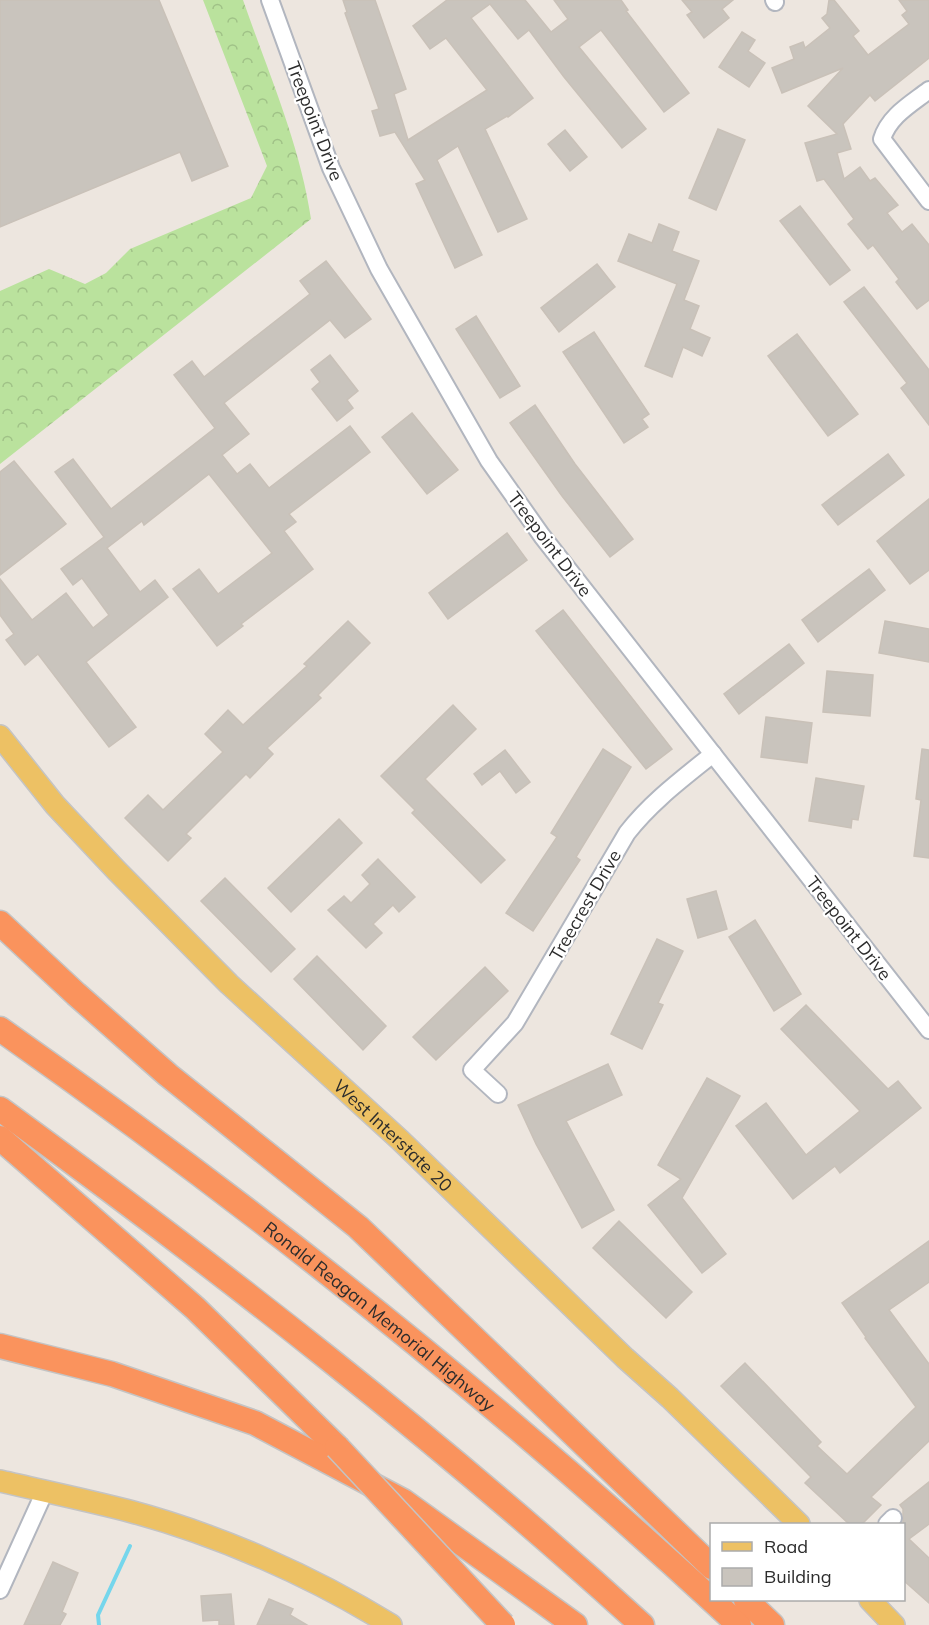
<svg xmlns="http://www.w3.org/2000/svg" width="929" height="1625" viewBox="0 0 929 1625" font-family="Mulish,sans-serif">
  <defs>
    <pattern id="forest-crowns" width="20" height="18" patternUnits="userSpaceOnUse" patternTransform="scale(1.5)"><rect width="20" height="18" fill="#bae29d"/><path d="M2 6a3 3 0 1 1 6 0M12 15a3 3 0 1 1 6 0" fill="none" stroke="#a0c287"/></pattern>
  </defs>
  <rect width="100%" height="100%" fill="#ede6df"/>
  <!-- forest -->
  <path fill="url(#forest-crowns)" d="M 203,0 L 243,0 C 268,72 300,144 311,219 L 0,464 L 0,291 L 49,269 L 85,284 L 106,273 L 130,249 L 251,198 L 267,166 Z"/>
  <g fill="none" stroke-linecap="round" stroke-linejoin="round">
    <!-- stream -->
    <polyline stroke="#75d6ec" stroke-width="4" points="99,1625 98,1615 130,1546"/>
  </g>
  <!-- building -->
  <g fill="#c9c4bd" stroke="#c9c1b8" stroke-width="1.5">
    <polygon points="0,0 159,0 228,166 192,181 180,152 0,227"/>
    <polygon points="343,0 375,0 406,89 394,94 408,140 487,90 446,38 430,49 413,26 447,0 525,0 551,32 568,19 554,0 621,0 628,10 626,11 689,93 664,112 601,30 579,47 646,129 622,148 564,77 529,30 518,39 490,4 471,18 533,98 508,117 507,116 485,129 527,219 498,232 458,146 437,160 482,255 455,268 416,184 425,180 395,132 380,136 372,111 379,109 345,13 347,12"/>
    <polygon points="682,0 733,0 722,9 729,18 704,38 687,15 692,12"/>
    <polygon points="829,0 834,0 859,31 853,36 868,55 909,24 902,15 907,11 899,0 929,0 929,58 875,101 870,95 843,124 851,149 837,153 844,179 860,167 870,181 875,178 898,205 887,213 902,232 912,224 929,245 929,300 917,309 896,282 899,279 873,245 868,249 848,224 854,219 824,179 817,181 805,143 837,134 808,106 843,68 782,93 772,68 794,59 790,47 803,42 805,48 830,28 822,18 827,14"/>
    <polygon points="742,32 755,40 748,51 765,63 749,87 719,67"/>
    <polygon points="718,129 745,140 716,210 689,198"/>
    <polygon points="565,130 587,157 570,171 548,144"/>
    <polygon points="800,206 850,270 830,285 780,221"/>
    <polygon points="659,224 679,232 672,251 699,261 684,300 699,306 690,329 710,338 702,356 683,347 672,377 645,366 677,284 618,261 629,234 652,243"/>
    <polygon points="326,261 371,319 345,338 330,320 224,403 249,434 222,455 237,474 250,464 269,488 350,426 370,452 289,514 296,522 284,531 313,569 241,624 243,626 217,646 173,589 199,569 218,594 272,553 209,474 144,525 142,521 107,548 140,592 155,580 168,597 86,662 136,727 109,747 38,654 25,665 6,640 14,634 0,615 0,579 32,620 66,593 93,628 109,615 82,578 73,585 61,569 104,537 55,472 73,459 111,509 215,428 174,375 192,361 204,377 310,294 300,281"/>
    <polygon points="597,264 615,287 559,332 541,308"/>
    <polygon points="864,287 929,370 929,425 901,388 907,383 844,302"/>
    <polygon points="476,316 520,386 500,398 456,329"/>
    <polygon points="594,332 649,414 642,419 648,427 624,443 563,352"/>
    <polygon points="797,334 858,414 828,436 768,356"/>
    <polygon points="330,355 358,391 347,400 353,408 337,421 312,389 320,382 311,370"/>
    <polygon points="535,405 575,464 633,539 610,557 562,496 510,423"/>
    <polygon points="412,413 458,470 427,494 382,437"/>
    <polygon points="888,454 904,475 838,525 822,505"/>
    <polygon points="14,461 66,524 0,575 0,472"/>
    <polygon points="929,499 929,570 910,584 877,541"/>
    <polygon points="507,533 527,560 448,619 429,593"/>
    <polygon points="869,569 885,590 818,642 802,620"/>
    <polygon points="563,610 672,749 646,769 536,631"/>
    <polygon points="348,621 370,643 318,695 321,698 267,748 273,754 250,778 246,774 186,834 191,838 168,861 125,818 148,795 163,810 223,752 205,734 228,710 243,725 307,666 304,664"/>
    <polygon points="885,621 929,629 929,662 879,653"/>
    <polygon points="789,644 804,663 739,714 724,694"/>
    <polygon points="827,671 873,675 870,716 823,712"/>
    <polygon points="453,705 476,729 425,779 505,860 481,883 412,813 415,810 381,776"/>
    <polygon points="766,717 812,723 807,763 761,757"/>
    <polygon points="603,749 631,767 576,857 580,860 533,931 506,913 557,837 551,833"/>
    <polygon points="922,749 929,750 929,858 914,856 921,800 916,799"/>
    <polygon points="505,750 530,782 516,793 500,771 482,785 474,774"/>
    <polygon points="816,778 864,786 858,820 852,819 851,828 809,821"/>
    <polygon points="339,819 362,843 291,912 268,888"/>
    <polygon points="378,859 415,897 399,912 393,905 373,924 382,933 366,948 328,910 344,896 351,903 370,884 362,875"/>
    <polygon points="225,878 295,949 271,972 201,901"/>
    <polygon points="716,891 727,929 698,938 687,899"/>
    <polygon points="755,920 801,994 774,1011 729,937"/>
    <polygon points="657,939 683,951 658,1003 663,1005 642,1049 611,1034"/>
    <polygon points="317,956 386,1026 363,1050 294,979"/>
    <polygon points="485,967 508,991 436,1060 413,1037"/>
    <polygon points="806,1005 888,1089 898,1081 921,1108 840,1173 835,1166 793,1199 736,1126 766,1103 806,1155 860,1111 781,1029"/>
    <polygon points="608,1064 622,1095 566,1121 614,1210 582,1228 536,1144 518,1105"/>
    <polygon points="707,1078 740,1096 682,1198 726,1254 702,1273 648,1205 681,1179 658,1165"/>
    <polygon points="619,1221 692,1292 666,1318 593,1248"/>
    <polygon points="929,1241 929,1282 889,1310 929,1364 929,1441 871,1497 881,1505 862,1524 849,1524 805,1483 811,1477 721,1386 745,1363 821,1442 817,1446 847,1474 916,1407 865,1338 866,1337 842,1303"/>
    <polygon points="929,1482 929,1524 909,1539 929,1558 929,1603 903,1580 903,1509 900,1505"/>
    <polygon points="53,1562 78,1573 62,1612 66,1614 60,1625 24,1625"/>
    <polygon points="231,1594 234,1625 219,1625 219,1620 203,1621 201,1596"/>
    <polygon points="269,1599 293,1609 290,1615 307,1625 257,1625"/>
  </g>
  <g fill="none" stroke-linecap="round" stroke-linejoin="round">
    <!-- minor casing -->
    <g stroke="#b2b6bf" stroke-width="20">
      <g id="minor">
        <polyline points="270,0 331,168 379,269 489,461 542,536 929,1030"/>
        <polyline points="774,0 775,2"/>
        <path d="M 929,90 C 911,104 889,116 882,139 L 929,201"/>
        <path d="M 498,1094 L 472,1070 L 515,1023 L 627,833 C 651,802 682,779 713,754"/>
        <polyline points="887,1524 893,1518"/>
        <polyline points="0,1590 45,1491"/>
      </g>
    </g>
    <!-- major casing -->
    <g stroke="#c4c4c4" stroke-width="24">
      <g id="major">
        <path id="s1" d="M 0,736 L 55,805 L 116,870 L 229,984 L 400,1140 L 625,1358 L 670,1398 L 799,1524"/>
        <path d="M 0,1481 C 43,1491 86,1500 129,1511 C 219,1535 312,1576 391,1625"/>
        <polyline points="870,1600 894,1625"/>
      </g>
    </g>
    <!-- highway casing -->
    <g stroke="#c4c4c4" stroke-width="27">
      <g id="highway">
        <polyline points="0,923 76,994 168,1075 358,1227 712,1567"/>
        <path id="s2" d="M 0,1029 C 259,1211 507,1409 739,1625"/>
        <path d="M 0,1109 C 222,1271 439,1440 642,1625"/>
        <polyline points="0,1138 195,1308 337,1447"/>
        <polyline points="0,1346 112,1374 255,1423 403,1501 575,1625"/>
        <polyline points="746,1600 772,1625"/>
      </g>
    </g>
    <!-- minor -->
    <use href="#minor" stroke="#fff" stroke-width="16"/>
    <!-- major -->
    <use href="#major" stroke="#edc164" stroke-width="21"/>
    <!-- highway -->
    <use href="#highway" stroke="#fa935d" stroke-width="24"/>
    <!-- highway-bridge casing -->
    <g stroke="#c4c4c4" stroke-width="27" stroke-linecap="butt">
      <polyline id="highway-bridge" points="337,1447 503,1625"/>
    </g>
    <!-- highway-bridge -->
    <use href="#highway-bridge" stroke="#fa935d" stroke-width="24"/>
  </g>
  <g text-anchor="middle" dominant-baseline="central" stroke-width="4.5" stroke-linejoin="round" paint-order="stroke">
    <!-- street labels -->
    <g font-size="18" fill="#2c2c2c" stroke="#fff">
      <text transform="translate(315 121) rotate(69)">Treepoint Drive</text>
      <text transform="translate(550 544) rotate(53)">Treepoint Drive</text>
      <text transform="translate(585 905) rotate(-60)">Treecrest Drive</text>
      <text transform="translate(849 928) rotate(52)">Treepoint Drive</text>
      <text stroke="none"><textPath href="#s1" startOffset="561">West Interstate 20</textPath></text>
      <text stroke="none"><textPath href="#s2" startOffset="476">Ronald Reagan Memorial Highway</textPath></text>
    </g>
  </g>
  <!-- legend -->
  <rect x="710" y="1523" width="195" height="78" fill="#ffffff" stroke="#ababab" stroke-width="1.5"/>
  <rect x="722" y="1542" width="30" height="9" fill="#edc164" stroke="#ababab" stroke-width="1.5"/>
  <text x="764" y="1553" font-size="18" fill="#2c2c2c">Road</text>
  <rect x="722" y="1568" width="30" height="18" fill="#c9c4bd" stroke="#ababab" stroke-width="1.5"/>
  <text x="764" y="1583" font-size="18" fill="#2c2c2c">Building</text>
</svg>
